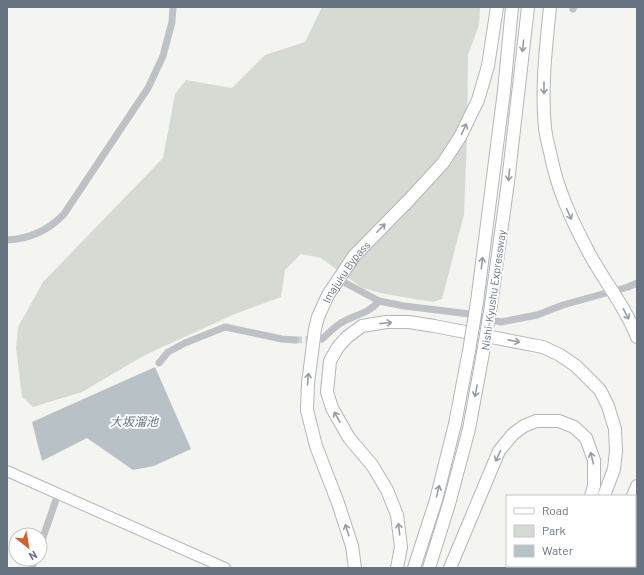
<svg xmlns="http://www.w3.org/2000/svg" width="644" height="575" viewBox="0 0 644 575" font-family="Barlow,'Noto Sans JP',sans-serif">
  <rect width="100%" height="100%" fill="#f4f5f1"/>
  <!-- green -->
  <polygon fill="#d5dbd3" points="322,7 480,7 479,25 468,55 467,138 464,215 442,299 433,302 385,294 362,288 321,258 301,254 285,270 281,297 235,314 145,355 82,392 33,407 22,397 16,348 18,327 43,282 163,158 175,94 186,80 232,88 265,55 305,42"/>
  <!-- water -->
  <polygon fill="#b8c2c6" points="155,367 191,449 154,466 133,470 87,438 42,461 32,422"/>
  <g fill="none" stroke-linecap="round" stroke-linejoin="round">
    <!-- street-tunnel -->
    <polyline stroke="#d0d4d5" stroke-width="7" stroke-dasharray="7 3.5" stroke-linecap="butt" points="295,340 315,339"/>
    <!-- secondary casing -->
    <g stroke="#b3b7bb" stroke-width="12">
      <polyline id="secondary" points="7,471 225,568"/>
    </g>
    <!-- highway casing -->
    <g stroke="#b3b6b9" stroke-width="14">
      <g id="highway">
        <path d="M 550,7 C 546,47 541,88 545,128 C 546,136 548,144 550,152 C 557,189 571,219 589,253 C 604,281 625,306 637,337"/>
        <polyline points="477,302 504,91 512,7"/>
        <polyline points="491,305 508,182 528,7"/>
        <polyline points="633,496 637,486"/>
        <path id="s1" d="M 355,568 L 352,546 L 338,503 L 316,446 L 307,410 L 308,383 L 315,329 L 318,317 L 328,295 L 354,256 L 409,200 L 443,163 L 460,137 L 478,100 L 488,66 L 497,7"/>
        <polyline points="397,568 401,547 397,515 387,490 372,465 349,438 332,408 327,392 330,361 338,347 347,337 362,326 386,322 409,322 434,326 543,347 560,355 576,366 600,390 608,406 615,429 616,451 614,469 604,496"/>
        <polyline points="414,568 436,500 455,424 469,351"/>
        <polyline points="429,568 449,504 469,429 483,353"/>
        <polyline points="450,568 499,451 513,434 524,426 536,421 559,421 574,427 586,438 594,460 594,486 591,496"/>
        <polyline points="562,568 563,566"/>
        <polyline points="572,568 573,566"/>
        <polyline points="606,568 606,566"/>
      </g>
    </g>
    <!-- street -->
    <g stroke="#bec1c5" stroke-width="7">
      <polyline points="573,9 574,7"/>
      <path d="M 7,240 C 30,239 48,231 64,214 L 148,88 L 163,56 L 172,22 L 173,7"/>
      <polyline points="338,279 379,301 404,306 470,314 501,322 537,315 563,305 628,287 637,283"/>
      <path d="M 322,339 C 328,334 334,327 341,323 C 353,315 369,314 379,301"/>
      <polyline points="159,363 168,352 185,343 225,327 282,339 295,340"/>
      <polyline points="40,546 58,494"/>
      <polyline points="32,568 35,559"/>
    </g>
    <!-- secondary -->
    <use href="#secondary" stroke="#fff" stroke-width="10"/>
    <!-- highway -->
    <use href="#highway" stroke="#fff" stroke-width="12"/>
    <!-- highway-bridge casing -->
    <g stroke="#b3b6b9" stroke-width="14" stroke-linecap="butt">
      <g id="highway-bridge">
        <polyline points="469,351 477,302"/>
        <polyline points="483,353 491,305"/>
      </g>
    </g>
    <!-- highway-bridge -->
    <use href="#highway-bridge" stroke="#fff" stroke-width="12"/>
  </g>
  <!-- one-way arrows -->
  <defs><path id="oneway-shaft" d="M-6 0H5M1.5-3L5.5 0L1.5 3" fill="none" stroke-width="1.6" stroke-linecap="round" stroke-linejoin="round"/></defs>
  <g stroke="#949da6">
    <use href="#oneway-shaft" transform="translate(523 46) rotate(96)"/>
    <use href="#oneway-shaft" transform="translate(544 88) rotate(90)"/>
    <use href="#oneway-shaft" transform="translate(464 129) rotate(-64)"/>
    <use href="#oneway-shaft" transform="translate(509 175) rotate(96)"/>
    <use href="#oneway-shaft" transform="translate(569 214) rotate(65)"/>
    <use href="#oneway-shaft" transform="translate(381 228) rotate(-45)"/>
    <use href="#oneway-shaft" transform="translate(482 263) rotate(-83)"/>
    <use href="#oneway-shaft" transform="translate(626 314) rotate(62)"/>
    <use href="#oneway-shaft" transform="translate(386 323) rotate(-6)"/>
    <use href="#oneway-shaft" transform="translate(514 341) rotate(11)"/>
    <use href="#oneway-shaft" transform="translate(308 379) rotate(-85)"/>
    <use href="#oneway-shaft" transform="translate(476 391) rotate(101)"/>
    <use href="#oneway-shaft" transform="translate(337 417) rotate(-119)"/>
    <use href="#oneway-shaft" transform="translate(498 456) rotate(115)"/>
    <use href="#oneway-shaft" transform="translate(592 458) rotate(-104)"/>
    <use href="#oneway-shaft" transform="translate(438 491) rotate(-76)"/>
    <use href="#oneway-shaft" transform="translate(399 529) rotate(-97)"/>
    <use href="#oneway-shaft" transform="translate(347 530) rotate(-108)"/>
  </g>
  <g text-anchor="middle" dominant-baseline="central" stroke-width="4" stroke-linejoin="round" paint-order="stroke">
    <!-- street labels -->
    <g font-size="11" fill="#667380" stroke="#fff">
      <text stroke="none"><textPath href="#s1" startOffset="313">Imajuku Bypass</textPath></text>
      <text transform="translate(493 290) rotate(-82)">Nishi-Kyushu Expressway</text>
    </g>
    <!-- water labels -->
    <g font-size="12" font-style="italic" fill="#62747d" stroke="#fff">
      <text x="134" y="421">大坂溜池</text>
    </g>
  </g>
  <!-- border -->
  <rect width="644" height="575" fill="none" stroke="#667380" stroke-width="16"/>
  <!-- legend -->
  <rect x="506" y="495" width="130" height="72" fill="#ffffff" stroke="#c2c7cc"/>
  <rect x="514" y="508" width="20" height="6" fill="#ffffff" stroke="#c2c7cc"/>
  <text x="542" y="515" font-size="12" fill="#667380">Road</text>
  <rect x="514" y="525" width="20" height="12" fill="#d5dbd3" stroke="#c2c7cc"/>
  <text x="542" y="535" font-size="12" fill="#667380">Park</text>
  <rect x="514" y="545" width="20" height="12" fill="#b8c2c6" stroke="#c2c7cc"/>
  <text x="542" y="555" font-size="12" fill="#667380">Water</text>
  <!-- north arrow -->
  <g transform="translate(28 547) rotate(150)"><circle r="19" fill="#ffffff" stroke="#c2c7cc"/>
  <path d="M0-3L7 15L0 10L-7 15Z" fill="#d55e30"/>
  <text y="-6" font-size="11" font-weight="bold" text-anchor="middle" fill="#667380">N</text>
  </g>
</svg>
